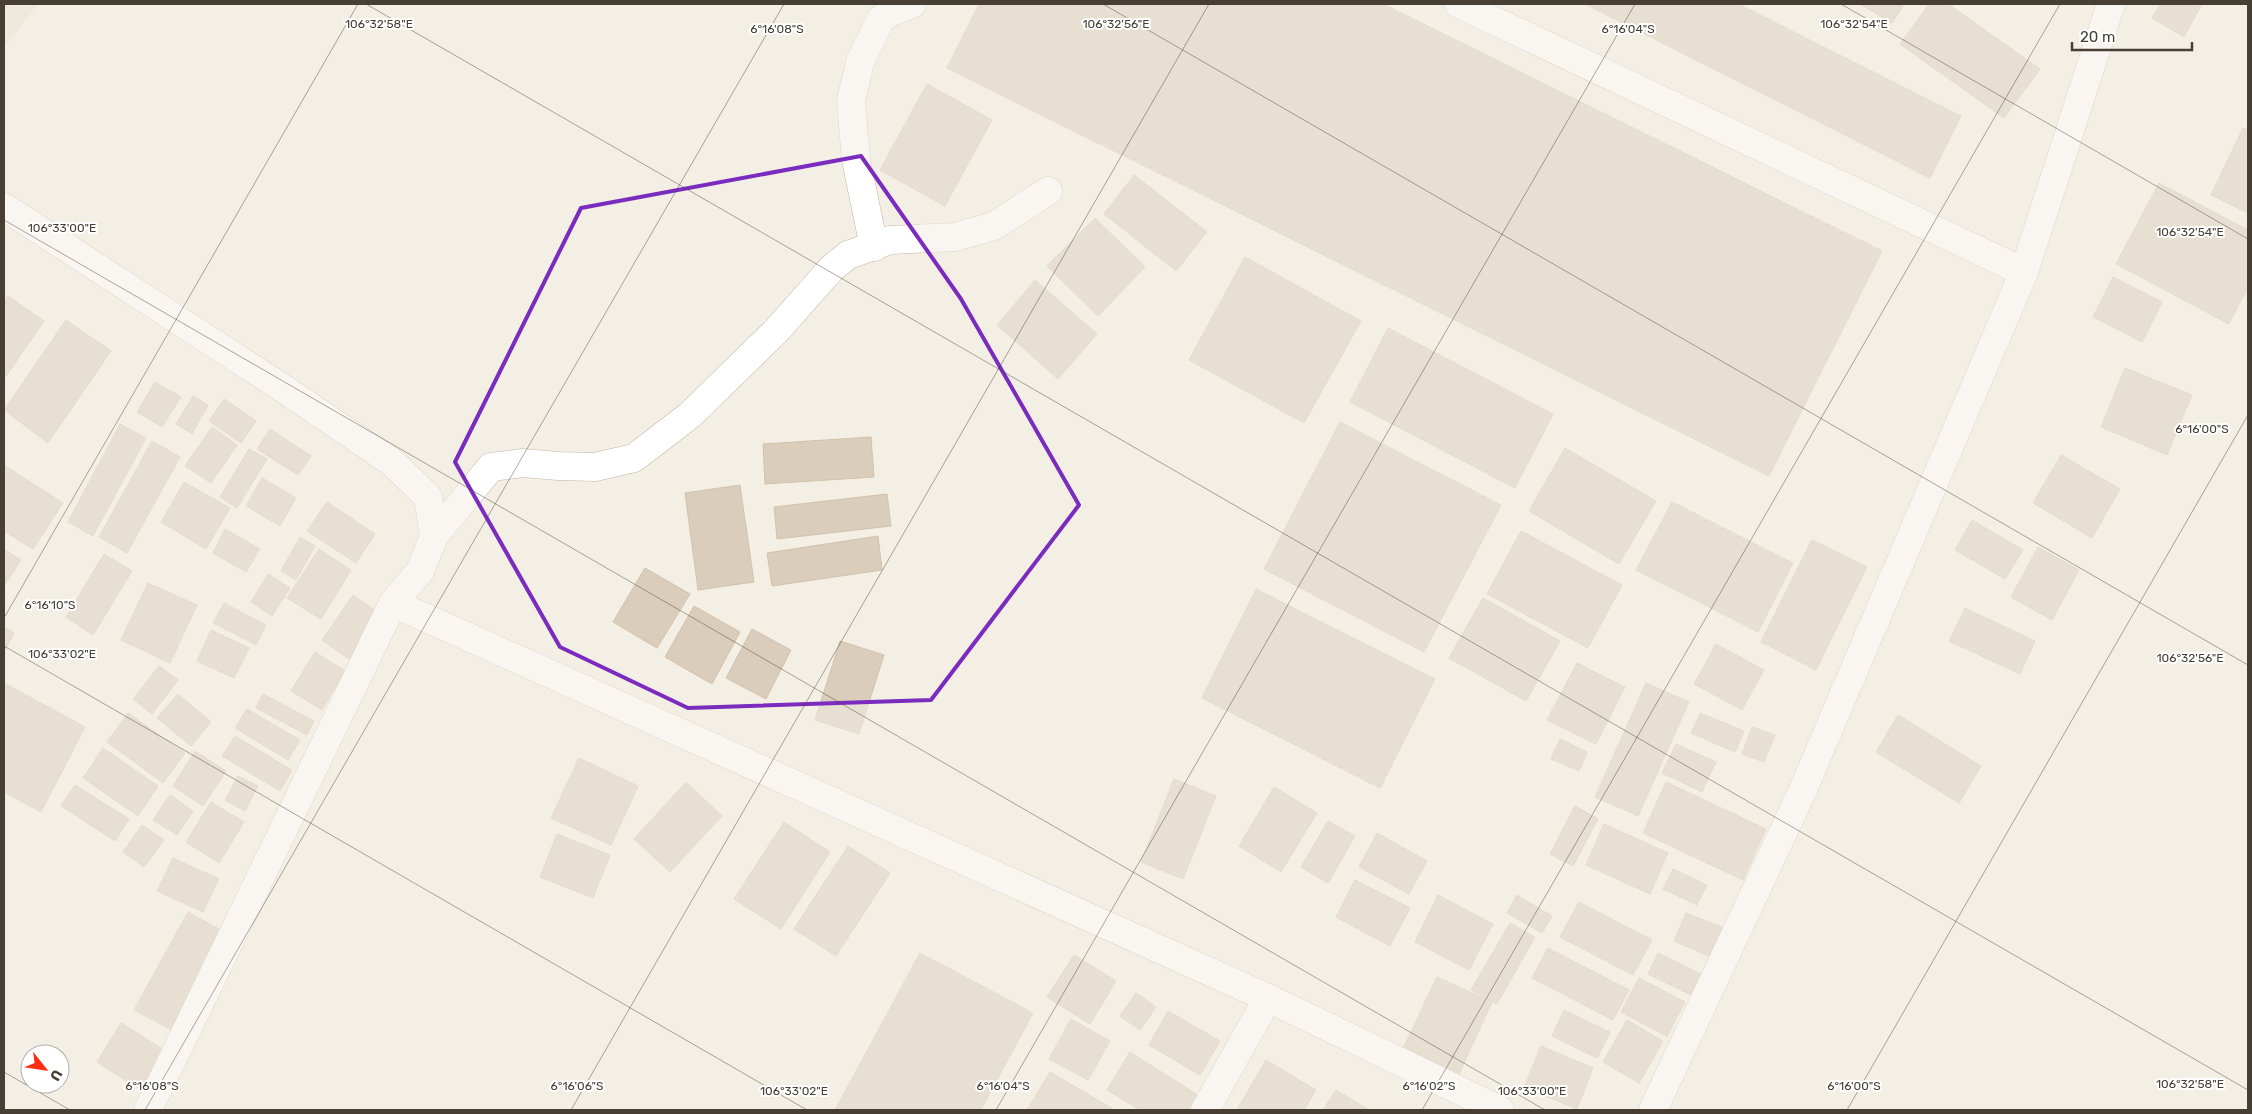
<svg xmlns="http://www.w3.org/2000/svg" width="2252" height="1114" viewBox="0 0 2252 1114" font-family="Rubik,sans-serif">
  <rect width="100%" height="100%" fill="#f4efe5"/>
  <!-- residential -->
  <polygon fill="#e9e1d2" points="4,4 38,4 4,48"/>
  <!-- building -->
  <g fill="#dacdbc" stroke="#d3c2ab">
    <polygon points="979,4 1383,4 1882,251 1769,476 947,68"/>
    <polygon points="1585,4 1738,4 1961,116 1930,178"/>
    <polygon points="1860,4 1904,4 1892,23"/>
    <polygon points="1929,4 1948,4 2040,69 2004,118 1900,44"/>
    <polygon points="2161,4 2202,4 2184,37 2152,18"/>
    <polygon points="927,84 992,120 945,206 880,170"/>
    <polygon points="2243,128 2248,130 2248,213 2211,195"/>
    <polygon points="1134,175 1207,232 1176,271 1104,214"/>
    <polygon points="2159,183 2248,230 2248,287 2229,324 2116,264"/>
    <polygon points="1095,218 1145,267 1098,316 1047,266"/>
    <polygon points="1245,257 1361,321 1304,423 1189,360"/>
    <polygon points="2113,277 2162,302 2142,342 2093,317"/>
    <polygon points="1035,280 1097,334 1058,379 997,325"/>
    <polygon points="8,296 44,321 4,379 4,303"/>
    <polygon points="66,320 111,351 48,443 4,410"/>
    <polygon points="1388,328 1553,414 1515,488 1350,402"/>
    <polygon points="2125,368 2192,395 2167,455 2101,427"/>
    <polygon points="155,382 181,397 162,427 137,412"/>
    <polygon points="193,396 208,405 192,434 176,424"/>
    <polygon points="224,399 256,421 241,443 209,421"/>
    <polygon points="1340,422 1501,505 1424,652 1264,569"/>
    <polygon points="120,424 146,438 93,536 68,522"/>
    <polygon points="212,427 237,445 211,483 185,466"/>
    <polygon points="270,429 311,456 298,475 257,449"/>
    <polygon points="871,437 874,477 765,484 763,444"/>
    <polygon points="152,441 180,457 127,553 99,537"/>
    <polygon points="1565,448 1656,501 1619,564 1529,511"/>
    <polygon points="249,449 267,459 237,508 220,497"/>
    <polygon points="2061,455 2120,489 2092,538 2033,503"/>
    <polygon points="4,465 63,503 33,549 4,531"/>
    <polygon points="262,478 296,498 280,526 246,506"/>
    <polygon points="184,482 230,508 206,549 161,522"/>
    <polygon points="740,485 754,582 698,590 685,493"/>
    <polygon points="887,494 891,526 777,539 774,507"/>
    <polygon points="327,502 375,534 356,563 307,531"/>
    <polygon points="1672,502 1793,563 1758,632 1636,570"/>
    <polygon points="1972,520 2023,550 2005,579 1955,550"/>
    <polygon points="225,529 260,549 246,572 213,553"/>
    <polygon points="1521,531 1622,585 1588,648 1487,594"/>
    <polygon points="878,536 882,570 772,586 767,553"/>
    <polygon points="300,537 315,546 296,580 281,571"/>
    <polygon points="1812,540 1867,567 1816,670 1761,642"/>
    <polygon points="2038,547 2079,570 2052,620 2011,597"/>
    <polygon points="4,549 21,560 4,586"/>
    <polygon points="319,549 351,570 321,619 287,598"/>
    <polygon points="104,554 132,571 93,635 66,617"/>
    <polygon points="645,568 690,594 657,648 613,622"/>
    <polygon points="268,574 290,588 272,616 251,602"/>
    <polygon points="148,583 197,605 170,663 121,640"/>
    <polygon points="1256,589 1435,679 1380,788 1202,698"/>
    <polygon points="353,595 380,614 349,659 322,640"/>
    <polygon points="1483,598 1560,641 1526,701 1449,658"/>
    <polygon points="224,603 266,625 256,645 213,623"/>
    <polygon points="694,606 740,632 712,684 665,657"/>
    <polygon points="1965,608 2035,641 2020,674 1949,641"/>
    <polygon points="4,627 14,633 4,652"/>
    <polygon points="752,629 791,650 766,699 726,678"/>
    <polygon points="211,630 249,648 234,678 197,661"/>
    <polygon points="840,641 884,655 859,734 815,720"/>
    <polygon points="1716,644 1764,670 1742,710 1694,684"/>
    <polygon points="315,652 345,671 322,710 291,691"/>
    <polygon points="1577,663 1625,687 1596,744 1547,720"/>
    <polygon points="159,666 178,680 152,714 133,699"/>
    <polygon points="4,683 85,727 41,812 4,792"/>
    <polygon points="1646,683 1689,702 1638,816 1595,797"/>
    <polygon points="178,694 211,722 191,746 157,718"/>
    <polygon points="263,694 314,721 307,735 256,708"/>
    <polygon points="247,709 300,740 288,760 235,728"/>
    <polygon points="128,713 185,753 163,783 107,742"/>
    <polygon points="1700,713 1744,731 1735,752 1691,733"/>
    <polygon points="1898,715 1981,766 1959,803 1876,752"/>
    <polygon points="1752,727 1775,735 1764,762 1742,754"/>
    <polygon points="235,736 292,770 280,791 222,756"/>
    <polygon points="1560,739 1587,752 1579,771 1551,759"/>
    <polygon points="1676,744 1716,762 1702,792 1662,773"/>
    <polygon points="103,748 158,786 138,816 83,778"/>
    <polygon points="195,751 226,771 203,806 173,786"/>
    <polygon points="579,758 638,786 611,845 551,818"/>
    <polygon points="238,776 258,786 245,811 225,800"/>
    <polygon points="1174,779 1216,796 1183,879 1141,862"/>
    <polygon points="686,782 722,816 670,872 634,839"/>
    <polygon points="1666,782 1766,829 1743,880 1643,833"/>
    <polygon points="75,785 129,819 115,841 61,806"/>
    <polygon points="1274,787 1317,813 1281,872 1239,846"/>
    <polygon points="170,795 193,811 177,835 153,820"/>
    <polygon points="211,802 244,822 219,863 186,842"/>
    <polygon points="1575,806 1598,819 1573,866 1550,854"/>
    <polygon points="1328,821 1355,836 1328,883 1301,867"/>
    <polygon points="784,822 830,852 781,929 734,899"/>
    <polygon points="1604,824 1668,853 1650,894 1586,865"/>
    <polygon points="142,825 164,840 144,867 123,852"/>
    <polygon points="1377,833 1427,861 1409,894 1359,867"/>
    <polygon points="557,834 610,855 593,898 540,877"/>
    <polygon points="848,846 890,873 836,956 794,929"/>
    <polygon points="173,858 219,879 203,912 157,891"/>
    <polygon points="1673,869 1707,885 1697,905 1663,889"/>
    <polygon points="1355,880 1410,908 1390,946 1336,917"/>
    <polygon points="1438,895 1493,924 1469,970 1415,942"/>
    <polygon points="1517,895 1552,916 1542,933 1507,913"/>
    <polygon points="1579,902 1652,940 1633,975 1560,937"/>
    <polygon points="188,912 228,934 174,1031 134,1010"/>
    <polygon points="1686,913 1731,931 1718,960 1674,941"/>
    <polygon points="1510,923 1535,937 1497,1004 1471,990"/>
    <polygon points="1548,948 1629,990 1613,1020 1532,978"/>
    <polygon points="920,953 1033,1013 981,1110 835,1110"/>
    <polygon points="1658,953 1703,975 1693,996 1648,974"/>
    <polygon points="1074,955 1116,981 1090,1024 1047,997"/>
    <polygon points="1437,977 1492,1002 1454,1085 1398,1059"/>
    <polygon points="1639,978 1685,1002 1667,1036 1621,1012"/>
    <polygon points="1136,993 1156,1007 1140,1030 1120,1016"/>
    <polygon points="1564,1010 1610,1032 1597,1058 1552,1036"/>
    <polygon points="1168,1011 1220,1041 1200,1075 1149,1045"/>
    <polygon points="1071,1019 1110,1041 1088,1080 1049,1059"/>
    <polygon points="1627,1020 1663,1041 1639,1083 1603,1062"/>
    <polygon points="121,1023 170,1054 146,1093 97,1062"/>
    <polygon points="1541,1046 1593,1068 1577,1109 1524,1087"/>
    <polygon points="1130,1052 1201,1097 1193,1110 1140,1110 1107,1090"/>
    <polygon points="1266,1060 1316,1090 1304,1110 1237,1110"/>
    <polygon points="1050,1072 1115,1110 1027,1110"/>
    <polygon points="1336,1090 1369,1110 1323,1110"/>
  </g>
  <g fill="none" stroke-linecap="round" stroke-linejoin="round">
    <!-- minor casing -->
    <g stroke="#c1b7a6" stroke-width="29">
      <g id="minor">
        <polyline points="1459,4 2024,272"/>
        <polyline points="4,207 278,385 393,463 428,497 434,536 420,571 393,603 148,1110"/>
        <polyline points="874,247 856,160 851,101 860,62 881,19 891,12 912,4"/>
        <polyline points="434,536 491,467 523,463 558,466 595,467 634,458 690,415 777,330 831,269 848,255 890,240 955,237 994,226 1048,191"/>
        <polyline points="393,603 1268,998 1500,1110"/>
        <polyline points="1205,1110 1268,998"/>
        <polyline points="1653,1110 1802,792 2024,272 2111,4"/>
      </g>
    </g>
    <!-- minor -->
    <use href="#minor" stroke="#fff" stroke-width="28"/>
  </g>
  <!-- marked area -->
  <path d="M0 0H2252V1114H0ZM 861,156 L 961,299 L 1079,505 L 931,700 L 688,708 L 560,647 L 455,462 L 581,208 Z" fill="#f4efe5" fill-opacity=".55" fill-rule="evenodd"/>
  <path fill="none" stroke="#7b2cbf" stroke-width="4" stroke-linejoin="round" d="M 861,156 L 961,299 L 1079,505 L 931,700 L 688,708 L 560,647 L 455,462 L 581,208 Z"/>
  <!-- ticks -->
  <path fill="none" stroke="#473f34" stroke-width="1" stroke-opacity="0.45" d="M 366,4 L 2248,1090M 1103,4 L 2248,665M 1841,4 L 2248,239M 4,220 L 1545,1110M 4,618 L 358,4M 4,646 L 807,1110M 4,1072 L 70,1110M 145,1110 L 784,4M 571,1110 L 1209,4M 996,1110 L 1635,4M 1422,1110 L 2060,4M 1847,1110 L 2248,415"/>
  <g font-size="12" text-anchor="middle" fill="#473f34" stroke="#fff" stroke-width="4" stroke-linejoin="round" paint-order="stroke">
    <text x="1854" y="28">106°32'54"E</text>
    <text x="379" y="28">106°32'58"E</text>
    <text x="1116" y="28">106°32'56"E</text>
    <text x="777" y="33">6°16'08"S</text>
    <text x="1628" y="33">6°16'04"S</text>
    <text x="62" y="232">106°33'00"E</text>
    <text x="2190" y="236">106°32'54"E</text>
    <text x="2202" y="433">6°16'00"S</text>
    <text x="50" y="609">6°16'10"S</text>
    <text x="62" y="658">106°33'02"E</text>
    <text x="2190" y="662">106°32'56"E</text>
    <text x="2190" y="1088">106°32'58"E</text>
    <text x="152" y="1090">6°16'08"S</text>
    <text x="577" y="1090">6°16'06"S</text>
    <text x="1003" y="1090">6°16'04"S</text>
    <text x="1429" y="1090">6°16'02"S</text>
    <text x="1854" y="1090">6°16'00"S</text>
    <text x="794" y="1095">106°33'02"E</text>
    <text x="1532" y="1095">106°33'00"E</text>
  </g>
  <!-- border -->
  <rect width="2252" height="1114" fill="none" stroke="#473f34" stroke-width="10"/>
  <!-- north arrow -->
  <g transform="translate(45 1069) rotate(120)"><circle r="24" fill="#ffffff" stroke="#b5b2ae"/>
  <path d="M0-4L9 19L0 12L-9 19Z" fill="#ff2d11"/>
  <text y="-8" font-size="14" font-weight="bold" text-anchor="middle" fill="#473f34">U</text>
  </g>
  <!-- scale -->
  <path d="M2072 42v8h120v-8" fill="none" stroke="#473f34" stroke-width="2.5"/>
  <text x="2080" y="42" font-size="15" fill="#473f34" stroke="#ffffff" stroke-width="4" paint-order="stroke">20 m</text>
</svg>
